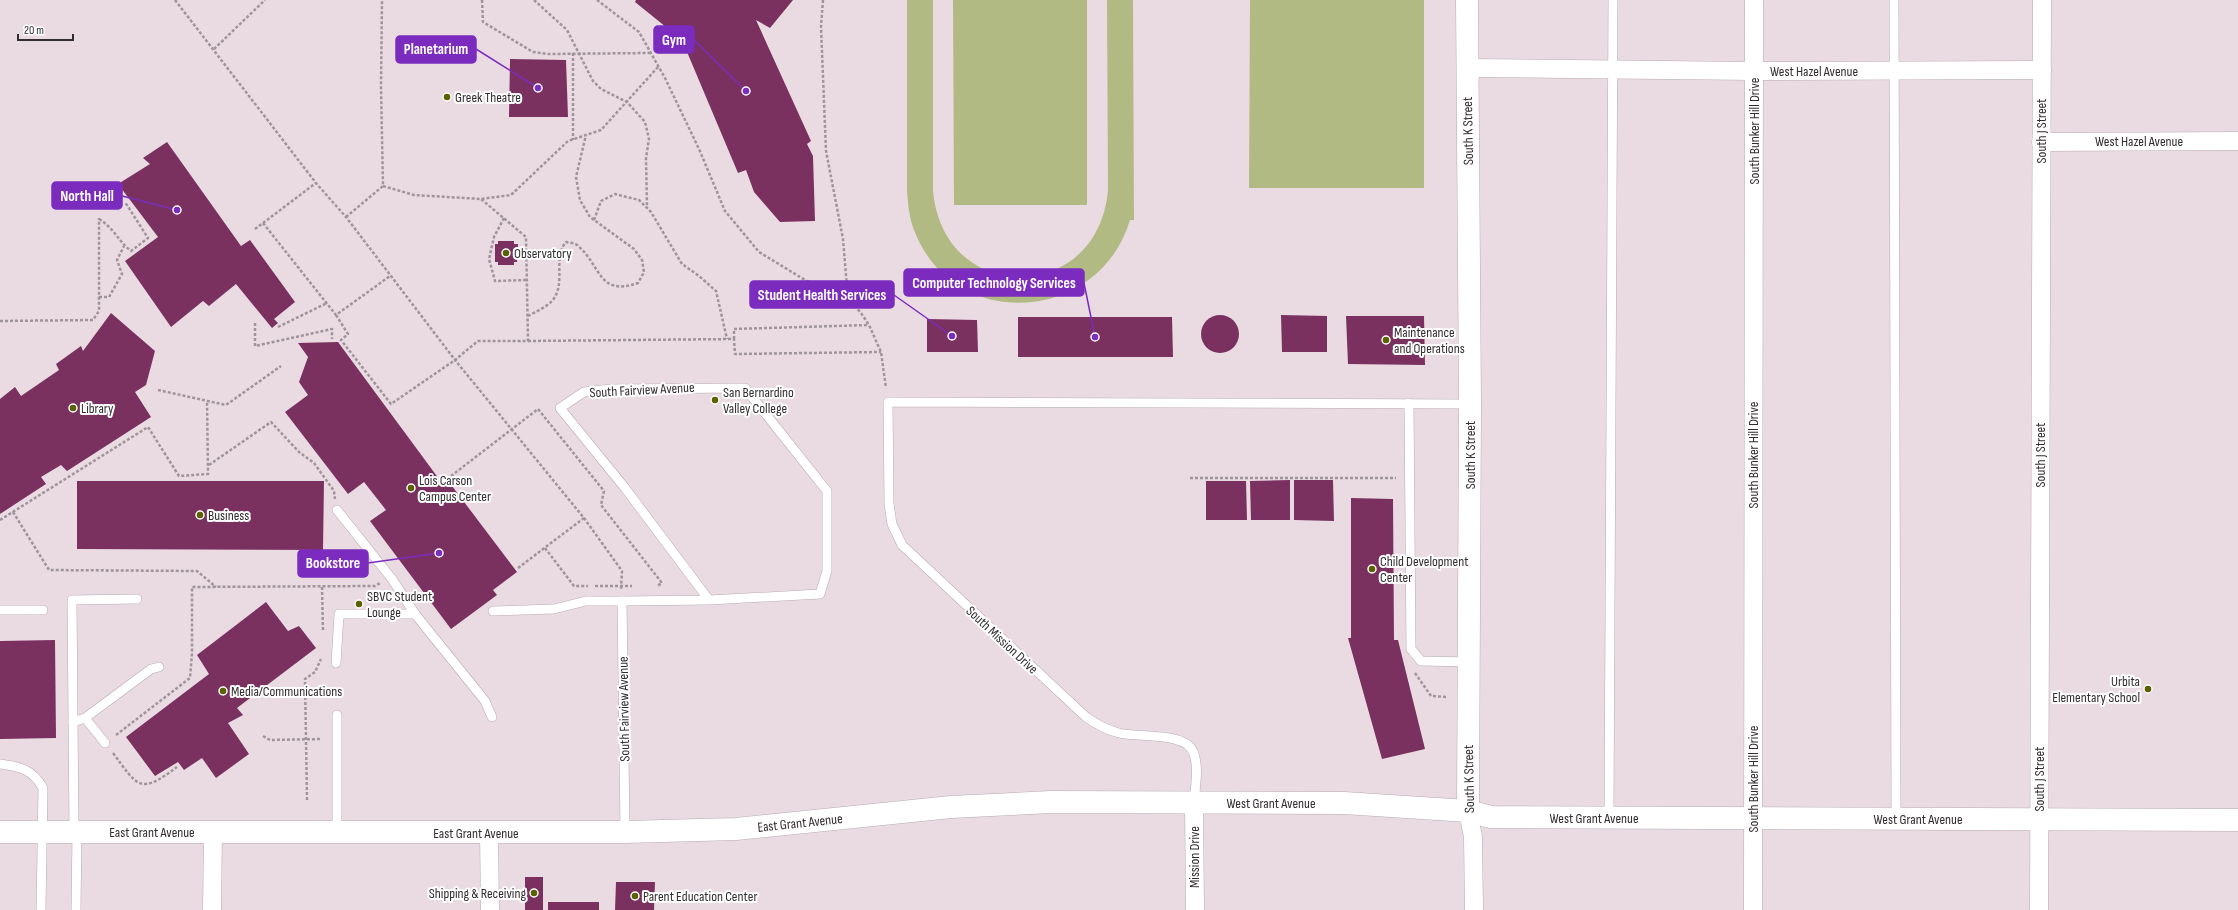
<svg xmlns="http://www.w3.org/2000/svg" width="2238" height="910" viewBox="0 0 2238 910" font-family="'Sofia Sans Condensed',sans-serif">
  <rect width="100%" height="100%" fill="#eadbe3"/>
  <!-- green -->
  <g fill="#b1ba83">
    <path d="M 907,0 L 933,0 L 933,191 C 944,307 1098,305 1108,190 L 1107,0 L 1133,0 L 1134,220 L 1130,220 C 1099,324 953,333 914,230 C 909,217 908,204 907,191 Z"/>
    <polygon points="953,0 1087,0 1087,205 954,205"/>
    <polygon points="1250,0 1424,0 1424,188 1249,188"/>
  </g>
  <!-- building -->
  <g fill="#7a3160">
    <polygon points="636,0 793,0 770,28 756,20 811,141 807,144 813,156 815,221 780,222 754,192 746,170 738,173 682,40 635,2"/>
    <polygon points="510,59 566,60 568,117 509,117"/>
    <polygon points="167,142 241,246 250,240 295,302 274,319 278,323 272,328 236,284 209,306 203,301 171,327 125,261 158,237 118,184 150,164 143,158"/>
    <polygon points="498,241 514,241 514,244 518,244 517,262 514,262 514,265 498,265 498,262 495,262 495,244 498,244"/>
    <polygon points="111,313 155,351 146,385 135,392 151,417 67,471 61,465 41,477 46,484 0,514 0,399 15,387 21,396 59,370 56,364 81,346 83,351"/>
    <circle cx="1220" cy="334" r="19"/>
    <polygon points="1281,315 1327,316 1327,352 1282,352"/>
    <polygon points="1346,316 1424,316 1425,365 1348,364"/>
    <polygon points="1018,317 1172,317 1173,357 1018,357"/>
    <polygon points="927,319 977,320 978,352 927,352"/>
    <polygon points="338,342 439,479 446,478 517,572 493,590 497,595 451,629 370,521 386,510 364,482 348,494 285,412 308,395 299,382 308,357 298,343"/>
    <polygon points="1290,480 1290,520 1251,520 1250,481"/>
    <polygon points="1294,480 1333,480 1334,521 1294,520"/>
    <polygon points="77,481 324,481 323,550 77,549"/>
    <polygon points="1206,481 1246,481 1247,520 1206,520"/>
    <polygon points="1351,498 1393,499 1394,640 1398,640 1425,749 1382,759 1348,638 1351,638"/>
    <polygon points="266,602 288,631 299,626 316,648 237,708 243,715 228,723 249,754 216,778 202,758 184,770 178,762 155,776 126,737 209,674 197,655"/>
    <polygon points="55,640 56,738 0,739 0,641"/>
    <rect x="525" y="877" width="18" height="33"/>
    <polygon points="616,882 655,882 654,910 615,910"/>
    <rect x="548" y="902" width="51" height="8"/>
  </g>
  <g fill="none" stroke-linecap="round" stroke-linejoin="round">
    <!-- service casing -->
    <g stroke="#b8a9b1" stroke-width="10">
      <g id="service">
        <polyline points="1894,0 1896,819"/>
        <polyline points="1409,403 1411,649 1421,661 1470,662"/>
        <polyline points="337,510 392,579 415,614"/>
        <polyline points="0,610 43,610"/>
        <polyline points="493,611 554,609 586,601 622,601"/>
        <polyline points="336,663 339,614 415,614 485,701 492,717"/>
        <polyline points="337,715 337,832"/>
        <polyline points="85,718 105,743"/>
        <polyline points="73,722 85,718 151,669 159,667"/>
        <path d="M 0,764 C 21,767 32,769 43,788 L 41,910"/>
        <path d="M 1194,803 C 1195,788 1199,769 1194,754 C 1188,731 1138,738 1119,733 C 1107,730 1096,724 1086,717 L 902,545 L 892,524 L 889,504 L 888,402 L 1470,404"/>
        <polyline points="1609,818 1613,0"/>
        <polyline points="74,832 72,600 137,599"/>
        <polyline points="625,832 622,601 709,600 820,594 827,571 827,491 745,388 611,389 584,392 560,408 625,488 709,600"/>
        <polyline points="76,910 77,832"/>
      </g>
    </g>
    <!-- minor casing -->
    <g stroke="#b8a9b1" stroke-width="19">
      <g id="minor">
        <polyline points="1467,68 1754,71 2042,70"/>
        <polyline points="2041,142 2238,141"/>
        <polyline points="1194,803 1195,910"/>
        <polyline points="1468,811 1473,837 1474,910"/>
        <polyline points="489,834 490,910"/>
        <polyline points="212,910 213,832"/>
        <polyline points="1753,910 1754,0"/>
        <polyline points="2039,910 2042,0"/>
      </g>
    </g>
    <!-- tertiary casing -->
    <g stroke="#b8a9b1" stroke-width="23">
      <g id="tertiary">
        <polyline points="1467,0 1470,404 1468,811"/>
        <polyline points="0,832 625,832 736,829 951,807 1051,802 1344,803 1468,811 1491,817 2238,820"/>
      </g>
    </g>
    <!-- path -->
    <g stroke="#9f949a" stroke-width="2.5" stroke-dasharray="3 2" stroke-linecap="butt">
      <polyline points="175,0 316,183 346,217 455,360 584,518 622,571 621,589"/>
      <polyline points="482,0 483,22 533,52 548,54 650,53"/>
      <polyline points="534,0 567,30 593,81 601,89 627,102 645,122 649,139 646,158 647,207"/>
      <polyline points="597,0 639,32 665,78 699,149 725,211 759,252 805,280 848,299 861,313 869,325 881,352 886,388"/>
      <polyline points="823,0 821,27 826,151 843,239 848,299"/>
      <polyline points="214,49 265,0"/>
      <polyline points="573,53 573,140"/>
      <polyline points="383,186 414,195 481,199 511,195 568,141 601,130 658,67"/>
      <polyline points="346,217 383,186 381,87 382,0"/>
      <polyline points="504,218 494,237 489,259 495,281 527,280"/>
      <path d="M 99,219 C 114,228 118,241 131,251 L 148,238 L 125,202"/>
      <polyline points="594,220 601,201 615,194 639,200 651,212 682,264 699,276 716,291 727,339"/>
      <polyline points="263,223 336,315 390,276"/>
      <polyline points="255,229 316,183"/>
      <polyline points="99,297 109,297 122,274 117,260 124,246"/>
      <polyline points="336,315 348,334 341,340 391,404 455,360 478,341 528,341 526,237 481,199"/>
      <path d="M 528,316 C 535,312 547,307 552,301 C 567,284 552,258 566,242 C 570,243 576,243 578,246 C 601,265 598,297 638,283 L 644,272 L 642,260 L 634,249 L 590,217 L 580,200 L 576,177 L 586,135"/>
      <polyline points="0,321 93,320 99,311 99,218"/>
      <polyline points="255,323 255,346 332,329 332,339"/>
      <polyline points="278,327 327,303"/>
      <polyline points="734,339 734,329 869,325"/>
      <polyline points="528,341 734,339 735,354 881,352"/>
      <polyline points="158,390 226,405 281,366"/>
      <polyline points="209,465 271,422 299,452 314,463 334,491 335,499"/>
      <polyline points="451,476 538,409 604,491 601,505 662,583 657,586"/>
      <polyline points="1190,478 1396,478"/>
      <polyline points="13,512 49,570 197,571 216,587"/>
      <polyline points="0,520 148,427 179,476 208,474 207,401"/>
      <polyline points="545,548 574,586 588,586"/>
      <polyline points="518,568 584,518"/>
      <polyline points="595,586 632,586"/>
      <polyline points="322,587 323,632"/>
      <polyline points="1415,673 1431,696 1448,697"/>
      <polyline points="116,735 190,678 192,653 192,587 375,586 380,583"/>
      <polyline points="263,736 270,740 322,739"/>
      <path d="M 113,753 C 138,787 140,795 177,767"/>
      <polyline points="307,800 305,679 315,672 321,659"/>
    </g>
    <!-- service -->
    <use href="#service" stroke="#fff" stroke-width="9"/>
    <!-- minor -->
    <use href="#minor" stroke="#fff" stroke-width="18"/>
    <!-- tertiary -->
    <use href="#tertiary" stroke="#fff" stroke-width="22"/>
  </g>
  <!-- markers -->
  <g fill="#5a6200" stroke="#fff" stroke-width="1.5">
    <circle cx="447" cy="97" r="4"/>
    <circle cx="506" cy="253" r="4"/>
    <circle cx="1386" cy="340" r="4"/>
    <circle cx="715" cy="400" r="4"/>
    <circle cx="73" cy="408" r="4"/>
    <circle cx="411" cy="488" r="4"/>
    <circle cx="200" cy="515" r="4"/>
    <circle cx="1372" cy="569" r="4"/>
    <circle cx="359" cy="604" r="4"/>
    <circle cx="2148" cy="689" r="4"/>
    <circle cx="223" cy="691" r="4"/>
    <circle cx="534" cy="893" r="4"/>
    <circle cx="635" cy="896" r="4"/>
  </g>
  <g text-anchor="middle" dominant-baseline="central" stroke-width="4" stroke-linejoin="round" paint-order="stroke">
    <!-- street labels -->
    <g font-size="14" fill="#322c2f" stroke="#fff">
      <text x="1814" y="71">West Hazel Avenue</text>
      <text transform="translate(1468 131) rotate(-91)">South K Street</text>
      <text transform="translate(1754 131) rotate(-90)">South Bunker Hill Drive</text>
      <text transform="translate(2041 131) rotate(-90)">South J Street</text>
      <text x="2139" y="141">West Hazel Avenue</text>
      <text transform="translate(642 390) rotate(-3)">South Fairview Avenue</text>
      <text transform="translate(1470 455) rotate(-90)">South K Street</text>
      <text transform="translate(1753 455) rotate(-90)">South Bunker Hill Drive</text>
      <text transform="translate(2040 455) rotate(-90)">South J Street</text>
      <text transform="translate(1002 640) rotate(43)">South Mission Drive</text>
      <text transform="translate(624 709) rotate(-91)">South Fairview Avenue</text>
      <text transform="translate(1469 779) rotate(-91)">South K Street</text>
      <text transform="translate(1753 779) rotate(-90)">South Bunker Hill Drive</text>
      <text transform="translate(2039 779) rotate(-90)">South J Street</text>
      <text x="1271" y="803">West Grant Avenue</text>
      <text x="1594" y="818">West Grant Avenue</text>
      <text x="1918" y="819">West Grant Avenue</text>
      <text transform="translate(800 823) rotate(-6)">East Grant Avenue</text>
      <text x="152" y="832">East Grant Avenue</text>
      <text x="476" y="833">East Grant Avenue</text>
      <text transform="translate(1194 857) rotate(-90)">Mission Drive</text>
    </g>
    <!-- poi labels -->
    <g font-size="14" fill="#322c2f" stroke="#fff" text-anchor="start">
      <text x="455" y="97">Greek Theatre</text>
      <text x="514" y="253">Observatory</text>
      <text x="1394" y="332">Maintenance<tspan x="1394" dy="16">and Operations</tspan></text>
      <text x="723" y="392">San Bernardino<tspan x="723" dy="16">Valley College</tspan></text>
      <text x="81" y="408">Library</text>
      <text x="419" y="480">Lois Carson<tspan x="419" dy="16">Campus Center</tspan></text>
      <text x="208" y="515">Business</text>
      <text x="1380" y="561">Child Development<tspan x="1380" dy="16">Center</tspan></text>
      <text x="367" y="596">SBVC Student<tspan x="367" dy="16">Lounge</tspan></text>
      <text x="2140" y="681" text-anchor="end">Urbita<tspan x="2140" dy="16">Elementary School</tspan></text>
      <text x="231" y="691">Media/Communications</text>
      <text x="526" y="893" text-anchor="end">Shipping &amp; Receiving</text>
      <text x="643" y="896">Parent Education Center</text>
    </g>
  </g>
  <!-- callouts -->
  <path fill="none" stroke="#7b2cbf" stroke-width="1.5" d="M746 91L694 40M538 88L476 49M177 210L122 196M1095 337L1084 283M952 336L894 295M439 553L368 563"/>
  <g fill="#7b2cbf" stroke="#fff" stroke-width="1.5">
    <circle cx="746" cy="91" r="4"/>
    <circle cx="538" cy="88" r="4"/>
    <circle cx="177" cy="210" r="4"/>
    <circle cx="1095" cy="337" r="4"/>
    <circle cx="952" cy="336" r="4"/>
    <circle cx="439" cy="553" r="4"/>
  </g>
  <g fill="#7b2cbf" stroke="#7b2cbf" stroke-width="1.5">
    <rect x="654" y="26" width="40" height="27" rx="4"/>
    <rect x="396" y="36" width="80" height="27" rx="4"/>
    <rect x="52" y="182" width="70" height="27" rx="4"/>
    <rect x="904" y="269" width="180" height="27" rx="4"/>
    <rect x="750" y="281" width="144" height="27" rx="4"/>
    <rect x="298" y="550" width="70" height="27" rx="4"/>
  </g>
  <g font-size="15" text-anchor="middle" font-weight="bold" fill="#fff">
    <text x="674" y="45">Gym</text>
    <text x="436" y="54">Planetarium</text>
    <text x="87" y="201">North Hall</text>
    <text x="994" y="288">Computer Technology Services</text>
    <text x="822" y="300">Student Health Services</text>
    <text x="333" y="568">Bookstore</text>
  </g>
  <!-- scale -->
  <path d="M18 34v6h55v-6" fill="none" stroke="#322c2f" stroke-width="2"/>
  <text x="24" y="34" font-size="12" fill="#322c2f" stroke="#ffffff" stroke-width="3" paint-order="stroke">20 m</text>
</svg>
